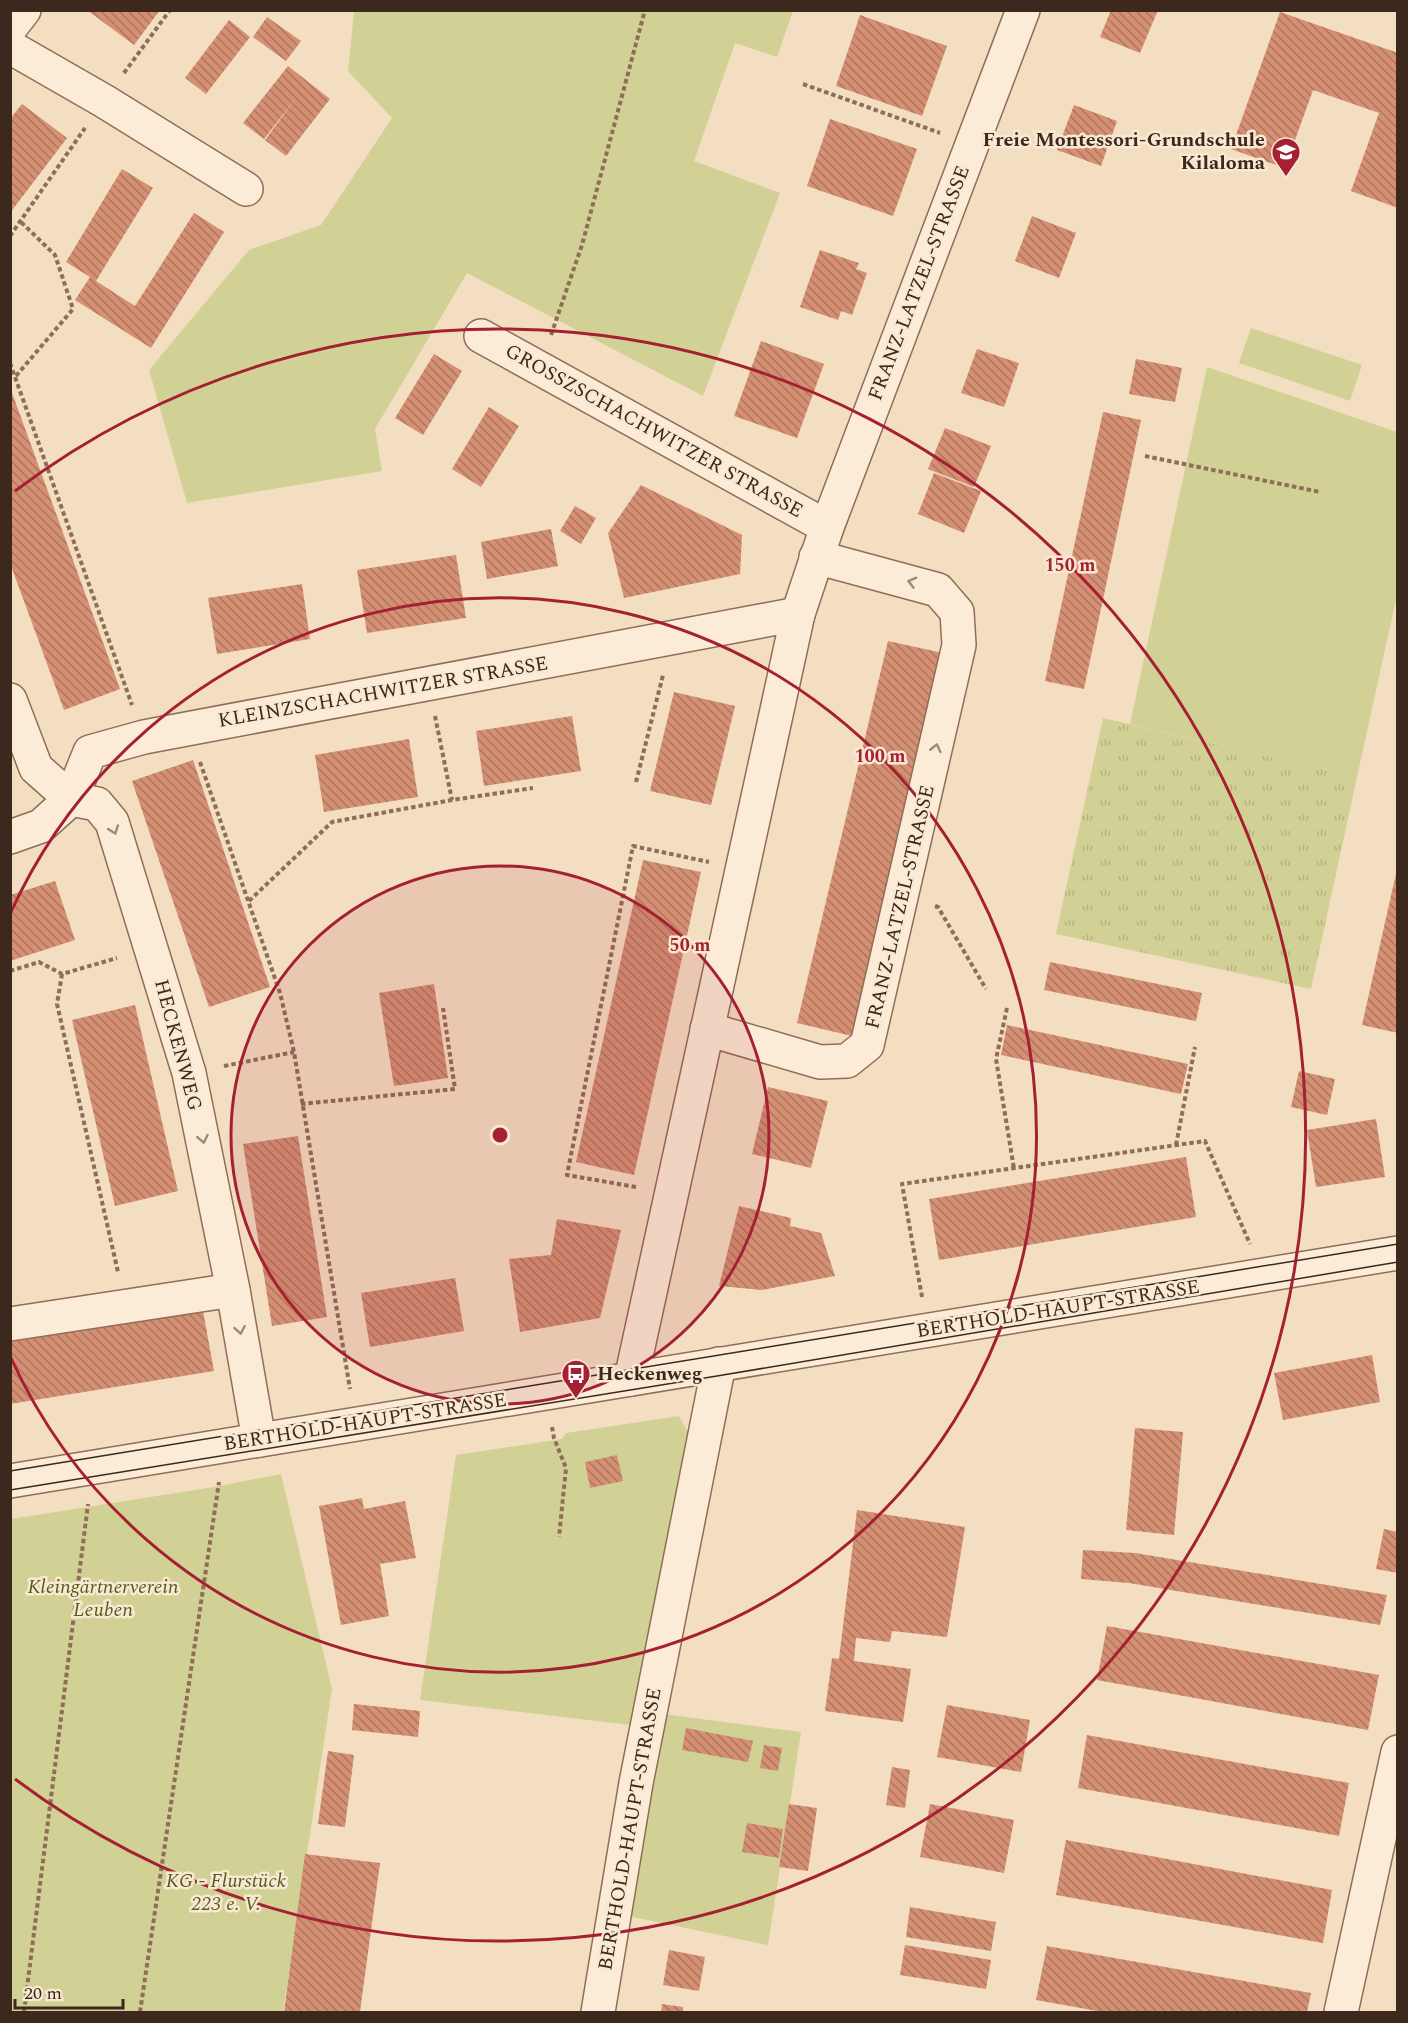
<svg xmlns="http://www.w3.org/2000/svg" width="1408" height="2023" viewBox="0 0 1408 2023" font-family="Spectral,serif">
  <defs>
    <pattern id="grass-tufts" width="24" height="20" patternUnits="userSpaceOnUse" patternTransform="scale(1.5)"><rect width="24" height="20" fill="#d2d195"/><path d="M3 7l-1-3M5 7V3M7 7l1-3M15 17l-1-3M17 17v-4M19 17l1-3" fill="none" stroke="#b5b380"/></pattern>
    <pattern id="building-back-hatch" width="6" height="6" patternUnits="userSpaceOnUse" patternTransform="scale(1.5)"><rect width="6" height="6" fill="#d59074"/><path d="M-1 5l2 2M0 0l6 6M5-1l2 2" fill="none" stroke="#ae765f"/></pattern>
  </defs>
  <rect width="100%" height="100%" fill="#f3dec2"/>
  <!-- grass -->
  <polygon fill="url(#grass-tufts)" points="1103,718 1357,777 1311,989 1056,934"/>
  <!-- green -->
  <g fill="#d2d195">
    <polygon points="354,11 793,11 777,57 735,43 694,161 780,193 703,396 467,273 375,429 382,471 187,503 149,370 249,250 321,225 392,118 348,71"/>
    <polygon points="1251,328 1362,365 1350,401 1239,363"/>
    <polygon points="1207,367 1397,432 1397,595 1357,777 1130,724"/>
    <polygon points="679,1416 689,1434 639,1726 420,1700 456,1455 562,1439 566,1433"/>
    <polygon points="281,1474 332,1689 283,2012 11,2012 11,1519 214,1487"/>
    <polygon points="663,1714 801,1732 768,1945 623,1915"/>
  </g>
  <!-- building -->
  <g fill="url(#building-back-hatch)">
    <polygon points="87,10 160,10 134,45"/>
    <polygon points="1111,10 1158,10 1140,53 1100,37"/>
    <polygon points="1280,12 1398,53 1398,208 1351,191 1379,113 1313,90 1285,168 1231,149"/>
    <polygon points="860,15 947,46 922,116 836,86"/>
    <polygon points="267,17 301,41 286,61 253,37"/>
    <polygon points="229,20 250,37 206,94 185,78"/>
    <polygon points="288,66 330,99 286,156 265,140 296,98 264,139 243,123"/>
    <polygon points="22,104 67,138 10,213 10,119"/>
    <polygon points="1074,105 1117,121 1101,166 1057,150"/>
    <polygon points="830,119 917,149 893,216 807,186"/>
    <polygon points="122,169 153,188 96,281 135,306 194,213 224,232 151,348 75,300 90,277 66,262"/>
    <polygon points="1032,216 1076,233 1059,278 1015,261"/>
    <polygon points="820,250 859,263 856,269 867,273 852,315 841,311 838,320 800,307"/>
    <polygon points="761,341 824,364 797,438 734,416"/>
    <polygon points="977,349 1019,363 1004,407 961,393"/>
    <polygon points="434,354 462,371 423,435 395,418"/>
    <polygon points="1136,359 1182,368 1175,402 1129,394"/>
    <polygon points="11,390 120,689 64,710 10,563"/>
    <polygon points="489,407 519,426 481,487 452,469"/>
    <polygon points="1103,412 1141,420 1084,689 1045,681"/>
    <polygon points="945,428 991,446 974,487 928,469"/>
    <polygon points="934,473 981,491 964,533 918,514"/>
    <polygon points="641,485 742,535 740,574 624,598 608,533"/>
    <polygon points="575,506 596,518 581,544 560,531"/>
    <polygon points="551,529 558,566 487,579 481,542"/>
    <polygon points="456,555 466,618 367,633 357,570"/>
    <polygon points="302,584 310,639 217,654 208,598"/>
    <polygon points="888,641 943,653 852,1036 797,1023"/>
    <polygon points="674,692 735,706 711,805 650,791"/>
    <polygon points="572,716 581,771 484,786 476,731"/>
    <polygon points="409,739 418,797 324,812 315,755"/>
    <polygon points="193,760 270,987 209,1007 132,781"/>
    <polygon points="643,860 701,872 634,1175 576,1162"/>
    <polygon points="1397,869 1398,869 1398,1033 1362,1025"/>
    <polygon points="55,881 75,940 10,961 10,895"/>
    <polygon points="1050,962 1202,993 1196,1021 1044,990"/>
    <polygon points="434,984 448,1078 394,1086 379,993"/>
    <polygon points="135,1005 178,1191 115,1206 72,1020"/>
    <polygon points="1007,1025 1188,1064 1181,1094 1001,1055"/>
    <polygon points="1299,1071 1335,1079 1327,1115 1291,1107"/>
    <polygon points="768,1087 828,1101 811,1168 752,1154"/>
    <polygon points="1376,1119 1385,1177 1316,1187 1307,1130"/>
    <polygon points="298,1136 327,1317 272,1326 243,1144"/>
    <polygon points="1186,1157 1196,1217 939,1260 929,1199"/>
    <polygon points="739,1206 791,1218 790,1226 821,1233 835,1276 762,1290 719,1286"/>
    <polygon points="557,1219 621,1230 600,1318 520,1332 509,1259 551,1255"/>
    <polygon points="455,1278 464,1331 370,1347 361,1293"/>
    <polygon points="203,1311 214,1371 10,1404 10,1342"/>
    <polygon points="1372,1355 1380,1402 1283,1420 1274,1373"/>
    <polygon points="1135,1428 1183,1432 1174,1535 1126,1530"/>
    <polygon points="617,1455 623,1481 590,1488 585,1462"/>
    <polygon points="362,1498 364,1509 405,1501 416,1558 380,1564 389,1616 341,1625 319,1506"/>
    <polygon points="857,1510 965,1527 947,1637 892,1631 890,1642 856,1638 854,1661 911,1669 903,1722 825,1711 832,1658 839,1659"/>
    <polygon points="1384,1529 1398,1532 1398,1573 1376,1569"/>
    <polygon points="1083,1550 1135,1553 1387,1595 1380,1625 1129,1583 1081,1579"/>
    <polygon points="1107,1626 1379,1675 1368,1730 1097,1680"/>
    <polygon points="354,1704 420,1711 418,1737 352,1730"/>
    <polygon points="947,1705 1030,1720 1021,1772 937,1757"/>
    <polygon points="686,1728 753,1741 748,1762 682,1750"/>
    <polygon points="1087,1735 1349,1783 1339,1836 1078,1788"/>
    <polygon points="764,1745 782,1748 778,1771 760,1768"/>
    <polygon points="328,1751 354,1755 345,1827 318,1824"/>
    <polygon points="892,1767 910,1770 905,1808 886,1805"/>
    <polygon points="789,1804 817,1808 808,1871 779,1867"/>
    <polygon points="930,1804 1014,1820 1004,1873 920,1857"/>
    <polygon points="747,1823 783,1829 779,1858 742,1852"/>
    <polygon points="1066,1840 1332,1890 1323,1943 1056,1895"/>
    <polygon points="305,1854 380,1863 360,2012 284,2012"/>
    <polygon points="910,1907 996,1922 991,1951 906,1937"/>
    <polygon points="905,1945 991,1960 986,1989 900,1975"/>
    <polygon points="1047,1946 1311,1993 1307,2012 1103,2012 1036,2000"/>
    <polygon points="669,1950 705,1957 699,1991 663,1985"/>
    <polygon points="662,2004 683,2007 683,2012 661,2012"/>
  </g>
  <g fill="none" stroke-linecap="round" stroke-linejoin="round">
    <!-- minor casing -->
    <g stroke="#8f6d57" stroke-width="36">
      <g id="minor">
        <polyline points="10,28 24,10"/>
        <polyline points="10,47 104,101 246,189"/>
        <polyline points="481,336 827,527"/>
        <polyline points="10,700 36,768 71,799 97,804 112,822 189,1073 233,1290 259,1440"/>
        <polyline points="10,837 41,826 71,799 90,752 144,737 798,614"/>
        <polyline points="707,1029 820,1062 847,1061 867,1045 959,645 957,612 938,590 816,557"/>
        <polyline points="10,1324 233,1290"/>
        <polyline points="631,1379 798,614 827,527 1023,10"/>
        <polyline points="10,1481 1398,1253"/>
        <polyline points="598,2012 636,1783 719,1364"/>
        <polyline points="1341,2012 1398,1752"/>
      </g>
    </g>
    <!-- path -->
    <g stroke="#8f6d57" stroke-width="4" stroke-dasharray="4.5 3" stroke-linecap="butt">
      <polyline points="124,73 170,10"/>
      <polyline points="803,84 940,133"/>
      <polyline points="10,236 85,128"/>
      <polyline points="551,335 582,245 645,10"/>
      <polyline points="10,363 132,705"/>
      <polyline points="16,376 73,309 55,255 21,222"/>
      <polyline points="1145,456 1320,492"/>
      <polyline points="435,716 452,800"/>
      <polyline points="200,762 280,993 294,1052 350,1389"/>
      <polyline points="636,782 663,675"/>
      <polyline points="249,901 332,822 452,800 533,788"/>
      <polyline points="935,906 938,907 986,989"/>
      <polyline points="10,971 39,962 62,974 117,958"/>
      <polyline points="62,974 57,1004 118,1272"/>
      <polyline points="1007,1008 996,1059 1014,1169"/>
      <polyline points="224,1066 294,1052"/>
      <polyline points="301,1104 455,1089 443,1008"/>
      <polyline points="1176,1145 1195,1047"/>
      <polyline points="636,1187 567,1175 633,846 709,862"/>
      <polyline points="922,1297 902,1184 1205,1141 1250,1244"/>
      <polyline points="552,1427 554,1438 566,1468 559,1537"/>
      <polyline points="24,2012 88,1504"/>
      <polyline points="140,2012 219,1482"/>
    </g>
    <!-- minor -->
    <use href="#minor" stroke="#fcecd7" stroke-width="33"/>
    <!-- tram -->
    <g stroke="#3d281d" stroke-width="1.5">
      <polyline points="10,1471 1398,1244"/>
      <polyline points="10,1490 717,1376 1398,1262"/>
    </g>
  </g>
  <!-- one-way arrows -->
  <defs><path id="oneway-chevron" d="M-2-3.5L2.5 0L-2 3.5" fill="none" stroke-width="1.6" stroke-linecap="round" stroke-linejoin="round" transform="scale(1.5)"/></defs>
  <g stroke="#9c8a7a">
    <use href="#oneway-chevron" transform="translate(912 582) rotate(-165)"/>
    <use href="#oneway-chevron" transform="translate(936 748) rotate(-77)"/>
    <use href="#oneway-chevron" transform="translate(114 830) rotate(70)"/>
    <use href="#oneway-chevron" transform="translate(203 1139) rotate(79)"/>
    <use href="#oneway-chevron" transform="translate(240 1330) rotate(80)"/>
  </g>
  <!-- distance rings -->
  <circle cx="500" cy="1135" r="269" fill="#a42032" fill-opacity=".12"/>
  <g fill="none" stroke="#a42032" stroke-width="3">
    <circle cx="500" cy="1135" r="269"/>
    <path d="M11 912A537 537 0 1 1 11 1358"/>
    <path d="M15 491A806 806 0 1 1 15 1779"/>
  </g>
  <!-- icons -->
  <defs>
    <g id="school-pin" transform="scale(1.5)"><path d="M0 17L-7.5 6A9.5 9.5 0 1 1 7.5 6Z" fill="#a42032" stroke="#f9e9d3"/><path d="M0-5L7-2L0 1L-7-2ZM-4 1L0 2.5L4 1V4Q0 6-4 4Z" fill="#fff"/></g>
    <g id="bus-pin" transform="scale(1.5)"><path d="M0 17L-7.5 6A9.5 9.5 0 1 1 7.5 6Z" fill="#a42032" stroke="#f9e9d3"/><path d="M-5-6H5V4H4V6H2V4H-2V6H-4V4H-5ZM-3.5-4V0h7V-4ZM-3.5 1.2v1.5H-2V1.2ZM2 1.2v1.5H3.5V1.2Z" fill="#fff"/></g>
  </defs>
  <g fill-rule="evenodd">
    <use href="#school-pin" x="1286" y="152"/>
    <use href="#bus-pin" x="576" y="1374"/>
  </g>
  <g text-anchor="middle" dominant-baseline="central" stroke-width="5" stroke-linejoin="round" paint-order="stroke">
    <!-- poi labels -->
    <g font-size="20" font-weight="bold" fill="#3d281d" stroke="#f9e9d3" text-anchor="end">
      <text x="1265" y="140">Freie Montessori-Grundschule<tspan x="1265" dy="23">Kilaloma</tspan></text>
      <text x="597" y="1374" text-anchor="start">Heckenweg</text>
    </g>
    <!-- street labels -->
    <g font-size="20" fill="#3d281d" stroke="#f9e9d3">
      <text transform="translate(919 283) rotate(-69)">FRANZ-LATZEL-STRASSE</text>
      <text transform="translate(654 431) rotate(29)">GROSSZSCHACHWITZER STRASSE</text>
      <text transform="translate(383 692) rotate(-10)">KLEINZSCHACHWITZER STRASSE</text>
      <text transform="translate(900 907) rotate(-77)">FRANZ-LATZEL-STRASSE</text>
      <text transform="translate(178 1045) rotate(75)">HECKENWEG</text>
      <text transform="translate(1058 1309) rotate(-9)">BERTHOLD-HAUPT-STRASSE</text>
      <text transform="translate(365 1422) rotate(-9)">BERTHOLD-HAUPT-STRASSE</text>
      <text transform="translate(630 1829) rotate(-80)">BERTHOLD-HAUPT-STRASSE</text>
    </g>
    <!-- park labels -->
    <g font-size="20" font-style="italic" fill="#545c21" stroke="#f9e9d3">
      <text x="103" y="1587">Kleingärtnerverein<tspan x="103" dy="23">Leuben</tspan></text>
      <text x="226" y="1881">KG - Flurstück<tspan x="226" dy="23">223 e. V.</tspan></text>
    </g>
  </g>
  <circle cx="500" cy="1135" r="9" fill="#a42032" stroke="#f9e9d3" stroke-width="3"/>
  <g font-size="18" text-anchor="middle" font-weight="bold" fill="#a42032" stroke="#f9e9d3" stroke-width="5" stroke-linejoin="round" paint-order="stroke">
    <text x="1070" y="571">150 m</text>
    <text x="880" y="762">100 m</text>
    <text x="690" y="951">50 m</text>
  </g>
  <!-- border -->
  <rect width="1408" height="2023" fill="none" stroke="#3d281d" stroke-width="24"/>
  <!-- scale -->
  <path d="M15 1999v9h108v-9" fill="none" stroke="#3d281d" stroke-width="3"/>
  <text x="24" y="1999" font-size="18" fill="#3d281d" stroke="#f9e9d3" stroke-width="4.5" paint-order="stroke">20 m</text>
</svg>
